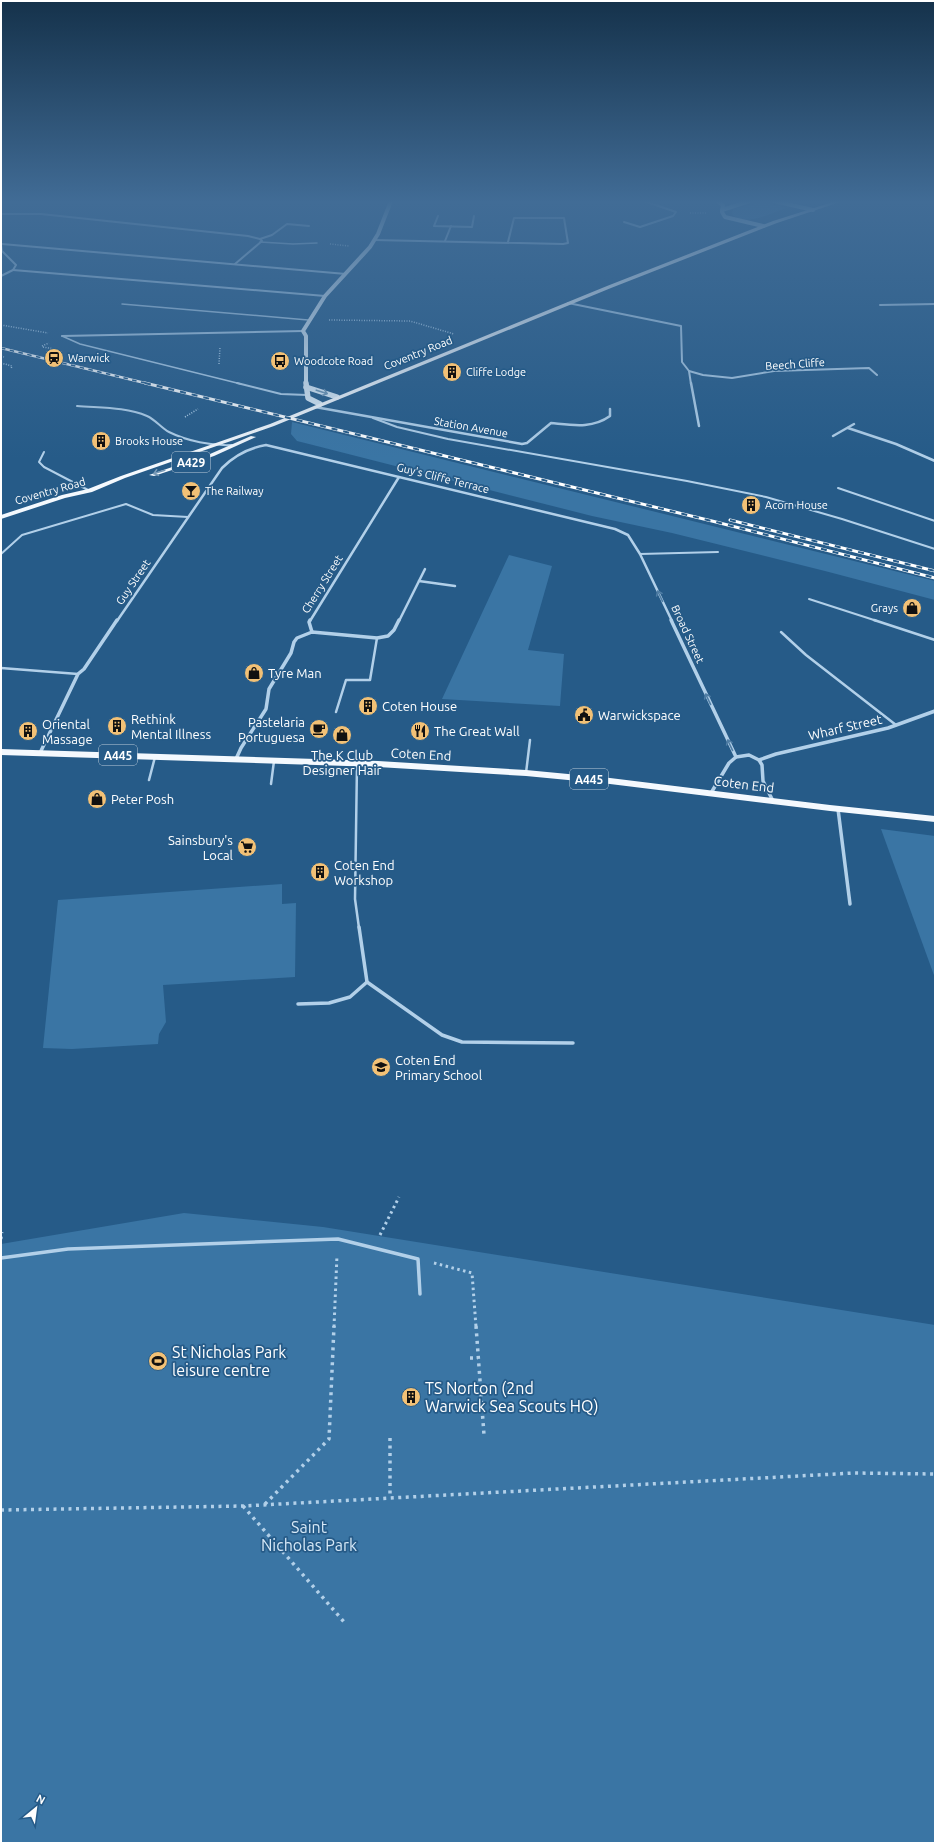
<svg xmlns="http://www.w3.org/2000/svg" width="936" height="1844" viewBox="0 0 936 1844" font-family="Ubuntu,sans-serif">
  <rect width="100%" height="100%" fill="#265b88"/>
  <!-- green -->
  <g fill="#3a75a4">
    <path d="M 759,203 L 772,204 L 786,208 C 771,213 744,228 732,214 L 733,209 Z"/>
    <polygon points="292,422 935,581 935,600 825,571 672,533 592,516 309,444 297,441 291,434"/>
    <polygon points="509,555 552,566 528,650 564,654 560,706 442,699"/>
    <polygon points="881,829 935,836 935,978"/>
    <polygon points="282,884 282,904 296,903 295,977 163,985 166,1022 159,1034 158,1044 72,1049 43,1048 58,900"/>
    <polygon points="184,1213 323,1227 935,1325 935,1843 1,1843 1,1244"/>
  </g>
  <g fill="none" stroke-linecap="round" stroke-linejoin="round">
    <!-- path-far2 -->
    <g stroke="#b2d0e9" stroke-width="1.5" stroke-dasharray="1 1.5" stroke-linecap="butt">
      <polyline points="690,213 707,213"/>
      <polyline points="330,244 349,246"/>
      <polyline points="329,320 410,321 454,334"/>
      <polyline points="1,325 48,333"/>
      <polyline points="42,346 49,343"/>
      <polyline points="43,347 54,349"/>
      <polyline points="1,356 4,357"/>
      <polyline points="1,359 3,359"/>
      <polyline points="1,363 12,366 11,369"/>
      <polyline points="219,364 220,347"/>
      <polyline points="185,417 198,409"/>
    </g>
    <!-- path-far1 -->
    <g stroke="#b2d0e9" stroke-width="3" stroke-dasharray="2.5 3.5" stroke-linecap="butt">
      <polyline points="380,1235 399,1197"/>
      <polyline points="1,1239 2,1232"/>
      <polyline points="434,1263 472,1273 476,1327"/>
      <polyline points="334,1327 337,1255"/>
    </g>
    <!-- path -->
    <g stroke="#b2d0e9" stroke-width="3.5" stroke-dasharray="3 4.5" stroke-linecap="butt">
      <polyline points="476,1326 484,1435"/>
      <polyline points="470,1358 478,1358"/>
      <polyline points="390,1438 390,1497"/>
      <polyline points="265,1504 329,1439 334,1326"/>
      <polyline points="243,1506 345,1623"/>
      <polyline points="1,1510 243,1506 854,1473 935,1474"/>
    </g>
    <!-- lane-far3 -->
    <g stroke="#b2d0e9" stroke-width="1.5">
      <polyline points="260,242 293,244 317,243"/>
      <polyline points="122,304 308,320"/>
      <polyline points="62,336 80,344 241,384"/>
    </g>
    <!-- lane-far2 -->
    <g stroke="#b2d0e9" stroke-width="2">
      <polyline points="237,383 281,394 307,395"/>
      <path d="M 77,406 C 100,408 126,407 147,416 C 156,420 161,428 169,432 C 187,441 212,446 232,445"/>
      <polyline points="373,418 397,427 448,439 687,481 766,497 842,519 935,549"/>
      <polyline points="44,452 39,462 44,467 90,491"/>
      <polyline points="838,488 935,521"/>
      <polyline points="1,554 22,535 126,504 153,515 188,517"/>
      <polyline points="640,554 718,552"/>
      <polyline points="809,599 877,621"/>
    </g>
    <!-- lane-far1 -->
    <g stroke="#b2d0e9" stroke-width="2.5">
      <polyline points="874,620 935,640"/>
      <polyline points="781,632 806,655 896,725"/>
      <polyline points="1,668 78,674"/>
      <polyline points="336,712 346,680 370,680 377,638"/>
      <polyline points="357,764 355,899 359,928"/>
      <polyline points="526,773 530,740"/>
      <polyline points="149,780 155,757"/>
      <polyline points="271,784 274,761"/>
    </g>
    <!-- lane -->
    <g stroke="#b2d0e9" stroke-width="3.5">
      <polyline points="359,927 367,982 442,1035 462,1042 573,1043"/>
      <polyline points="298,1004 329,1003 350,997 367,982"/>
      <polyline points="1,1258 68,1249 338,1239 418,1259 420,1294"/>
    </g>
    <!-- street-far2 -->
    <g stroke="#b2d0e9" stroke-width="2">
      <polyline points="1,214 41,214 248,236 260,239"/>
      <polyline points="438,216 434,226 472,227 474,216"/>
      <polyline points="624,222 640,227 673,216 676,212 644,201"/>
      <polyline points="374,240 563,244 568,243 564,218 514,218 508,242"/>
      <polyline points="445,241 451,226"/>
      <polyline points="1,244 2,251 16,265 13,270"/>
      <polyline points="2,244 346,274"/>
      <polyline points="235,264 262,241 260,239 272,235 287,224 309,226"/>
      <polyline points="13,270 325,296"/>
      <polyline points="1,276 13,270"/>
      <polyline points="568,303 681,326 682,362 689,371 703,375 732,378 774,371 869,368 877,375"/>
      <polyline points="880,305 935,304"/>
      <polyline points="62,336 303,331"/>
      <polyline points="689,371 691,384"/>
    </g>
    <!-- street-far1 -->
    <g stroke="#b2d0e9" stroke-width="2.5">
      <polyline points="691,383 699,426"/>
      <path d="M 315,407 L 522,444 L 527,443 L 551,423 C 572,425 592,429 610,416 L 610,409"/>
      <polyline points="848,428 896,444 935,461"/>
      <polyline points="833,436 854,424"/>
      <polyline points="419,581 455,586"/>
      <path d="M 117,621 L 222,468 C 235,455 249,448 266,445 L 615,529 L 628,535 L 640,554 L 672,621"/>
      <polyline points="310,621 399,477"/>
      <polyline points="399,621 425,569"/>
    </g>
    <!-- street -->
    <g stroke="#b2d0e9" stroke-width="3.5">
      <polyline points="310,620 309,622 312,632"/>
      <polyline points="671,620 736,757"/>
      <polyline points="40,753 78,674 84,669 117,620"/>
      <polyline points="236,759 241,748 266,709 269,689 291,653 294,642 297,638 312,632 377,638 388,636 394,630 399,620"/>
      <polyline points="759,760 776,754 888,728 935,711"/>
      <polyline points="711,793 729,763 736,757 749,755 759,760 762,765 763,781 773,801"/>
      <polyline points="838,809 850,904"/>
    </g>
    <!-- secondary-far1 -->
    <g stroke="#dcebf7" stroke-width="4">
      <polyline points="717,201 723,205 722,212 725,217 763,226"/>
      <polyline points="774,201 813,210"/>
      <polyline points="722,210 750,201"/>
      <polyline points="306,384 306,336 303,331 325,296 370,247 378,234 391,201"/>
    </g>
    <!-- secondary -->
    <g stroke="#dcebf7" stroke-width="5.5">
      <polyline points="306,383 308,398 320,404"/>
      <polyline points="306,387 337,397"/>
    </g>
    <!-- primary -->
    <g fill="#f4f9fe" fill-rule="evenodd">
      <polygon points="836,201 843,201 777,223 611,288 274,426 125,478 92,492 65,498 1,519 1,515 62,495 88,489 121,476 270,424 607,286 773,221"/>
      <polygon points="251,436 256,437 214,456 154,476 149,475 210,454"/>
      <polygon points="1,749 378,761 526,770 610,778 830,805 935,816 935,822 830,811 610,784 526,776 378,767 1,755"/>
    </g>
    <!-- rail-far1 casing -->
    <g stroke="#fff" stroke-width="2.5">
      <polyline id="rail-far1" points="1,348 149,384"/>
    </g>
    <!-- rail casing -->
    <g stroke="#fff" stroke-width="3">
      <g id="rail">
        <polyline points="145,383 716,522 935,578"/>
        <polyline points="730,520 935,571"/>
      </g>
    </g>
    <!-- rail-far1 -->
    <use href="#rail-far1" stroke="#265b88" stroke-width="1.5" stroke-dasharray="4.5" stroke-linecap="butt"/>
    <!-- rail -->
    <use href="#rail" stroke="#265b88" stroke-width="2" stroke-dasharray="6" stroke-linecap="butt"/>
  </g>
  <!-- one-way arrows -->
  <defs><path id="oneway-shaft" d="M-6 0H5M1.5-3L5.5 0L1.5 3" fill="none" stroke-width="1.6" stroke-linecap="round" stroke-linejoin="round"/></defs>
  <use stroke="#6f95b4" href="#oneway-shaft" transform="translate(322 392) rotate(18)"/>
  <use stroke="#789ab7" href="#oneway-shaft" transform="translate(159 472) rotate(162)"/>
  <g stroke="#507ea5">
    <use href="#oneway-shaft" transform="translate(660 596) rotate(-115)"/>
    <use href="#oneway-shaft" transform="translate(708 699) rotate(-115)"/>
    <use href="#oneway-shaft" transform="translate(730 745) rotate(-115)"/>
  </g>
  <!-- sky -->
  <linearGradient id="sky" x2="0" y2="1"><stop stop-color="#15324b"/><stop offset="0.44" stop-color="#416c96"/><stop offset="1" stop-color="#416c96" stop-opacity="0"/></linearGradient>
  <rect width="936" height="459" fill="url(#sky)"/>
  <!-- icons -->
  <defs>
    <g id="station-disc" transform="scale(1)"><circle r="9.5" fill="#f2c176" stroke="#265b88"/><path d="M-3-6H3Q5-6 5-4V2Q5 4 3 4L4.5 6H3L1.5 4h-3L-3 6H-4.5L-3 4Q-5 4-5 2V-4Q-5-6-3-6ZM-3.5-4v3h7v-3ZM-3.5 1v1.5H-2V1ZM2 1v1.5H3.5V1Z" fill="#111"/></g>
    <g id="bus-disc" transform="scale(1)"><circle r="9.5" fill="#f2c176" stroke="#265b88"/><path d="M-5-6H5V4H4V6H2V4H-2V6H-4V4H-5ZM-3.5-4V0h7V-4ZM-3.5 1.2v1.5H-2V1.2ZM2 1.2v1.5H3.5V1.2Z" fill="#111"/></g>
    <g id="building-disc" transform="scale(1)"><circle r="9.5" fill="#f2c176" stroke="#265b88"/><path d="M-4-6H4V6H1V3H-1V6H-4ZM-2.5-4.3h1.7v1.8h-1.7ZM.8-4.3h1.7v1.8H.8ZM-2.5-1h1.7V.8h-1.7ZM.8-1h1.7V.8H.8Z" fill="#111"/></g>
    <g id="bar-disc" transform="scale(1)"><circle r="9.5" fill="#f2c176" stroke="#265b88"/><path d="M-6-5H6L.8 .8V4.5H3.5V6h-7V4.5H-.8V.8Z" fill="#111"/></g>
    <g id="shop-disc" transform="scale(1)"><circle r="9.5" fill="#f2c176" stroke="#265b88"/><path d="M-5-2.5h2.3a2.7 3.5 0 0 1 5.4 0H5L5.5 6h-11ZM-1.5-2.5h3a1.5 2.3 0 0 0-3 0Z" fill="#111"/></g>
    <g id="civic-disc" transform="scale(1)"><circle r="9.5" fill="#f2c176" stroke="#265b88"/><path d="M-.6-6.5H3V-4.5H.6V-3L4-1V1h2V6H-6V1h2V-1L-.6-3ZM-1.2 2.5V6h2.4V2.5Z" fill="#111"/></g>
    <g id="cafe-disc" transform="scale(1)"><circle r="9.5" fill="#f2c176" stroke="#265b88"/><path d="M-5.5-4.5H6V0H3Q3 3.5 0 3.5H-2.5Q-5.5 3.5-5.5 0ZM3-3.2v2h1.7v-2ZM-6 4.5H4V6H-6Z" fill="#111"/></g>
    <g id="restaurant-disc" transform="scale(1)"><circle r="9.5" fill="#f2c176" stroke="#265b88"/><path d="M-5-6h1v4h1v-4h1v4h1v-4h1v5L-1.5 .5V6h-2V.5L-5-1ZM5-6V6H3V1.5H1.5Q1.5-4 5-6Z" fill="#111"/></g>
    <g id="supermarket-disc" transform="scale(1)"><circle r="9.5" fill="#f2c176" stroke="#265b88"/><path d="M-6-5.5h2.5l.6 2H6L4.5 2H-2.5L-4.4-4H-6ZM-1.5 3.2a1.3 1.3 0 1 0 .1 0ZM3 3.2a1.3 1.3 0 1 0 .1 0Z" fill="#111"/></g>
    <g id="school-disc" transform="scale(1)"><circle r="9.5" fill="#f2c176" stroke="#265b88"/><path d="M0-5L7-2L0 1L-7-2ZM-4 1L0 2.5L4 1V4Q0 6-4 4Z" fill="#111"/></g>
    <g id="stadium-disc" transform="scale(1)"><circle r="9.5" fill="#f2c176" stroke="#265b88"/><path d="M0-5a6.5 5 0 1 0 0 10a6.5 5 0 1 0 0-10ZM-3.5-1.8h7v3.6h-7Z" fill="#111"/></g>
  </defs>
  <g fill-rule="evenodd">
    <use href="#station-disc" x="54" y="358"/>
    <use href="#bus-disc" x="280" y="361"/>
    <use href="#building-disc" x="452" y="372"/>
    <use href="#building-disc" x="101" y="441"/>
    <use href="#bar-disc" x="191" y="491"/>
    <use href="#building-disc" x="751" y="505"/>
    <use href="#shop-disc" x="912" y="608"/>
    <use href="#shop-disc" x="254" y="673"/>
    <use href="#building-disc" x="368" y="706"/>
    <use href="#civic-disc" x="584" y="715"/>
    <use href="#building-disc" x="117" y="726"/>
    <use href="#cafe-disc" x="319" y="729"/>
    <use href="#building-disc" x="28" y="731"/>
    <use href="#restaurant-disc" x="420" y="731"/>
    <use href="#shop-disc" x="342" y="735"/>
    <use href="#shop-disc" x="97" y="799"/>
    <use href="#supermarket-disc" x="247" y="847"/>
    <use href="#building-disc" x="320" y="872"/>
    <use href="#school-disc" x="381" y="1067"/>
    <use href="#stadium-disc" x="158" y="1361"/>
    <use href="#building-disc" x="411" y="1397"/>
  </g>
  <g text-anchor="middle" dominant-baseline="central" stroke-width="3.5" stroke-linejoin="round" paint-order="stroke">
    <!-- far-street labels -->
    <g font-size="11" fill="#fff" stroke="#265b88">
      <text transform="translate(418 353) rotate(-22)">Coventry Road</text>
      <text transform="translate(795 364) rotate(-4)">Beech Cliffe</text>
      <text transform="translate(471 427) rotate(10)">Station Avenue</text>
      <text transform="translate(443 478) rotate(14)">Guy's Cliffe Terrace</text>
      <text transform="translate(50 491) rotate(-16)">Coventry Road</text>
      <text transform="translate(133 582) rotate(-56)">Guy Street</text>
      <text transform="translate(322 584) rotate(-58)">Cherry Street</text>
      <text transform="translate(688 634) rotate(65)">Broad Street</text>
    </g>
    <!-- far-poi labels -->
    <g font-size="11" fill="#fff" stroke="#265b88" text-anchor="start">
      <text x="68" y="358">Warwick</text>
      <text x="294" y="361">Woodcote Road</text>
      <text x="466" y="372">Cliffe Lodge</text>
      <text x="115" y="441">Brooks House</text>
      <text x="205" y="491">The Railway</text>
      <text x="765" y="505">Acorn House</text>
      <text x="898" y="608" text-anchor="end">Grays</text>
    </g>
    <!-- shield labels -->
    <g fill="#265b88" stroke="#becedb" stroke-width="1">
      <rect x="172" y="452" width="38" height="20" rx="3"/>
      <rect x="99" y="745" width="38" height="20" rx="3"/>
      <rect x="570" y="769" width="38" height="20" rx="3"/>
    </g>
    <g font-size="12" font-weight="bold" fill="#fff">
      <text x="191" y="462">A429</text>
      <text x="118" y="755">A445</text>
      <text x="589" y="779">A445</text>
    </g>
    <!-- poi labels -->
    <g font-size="13" fill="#fff" stroke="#265b88" text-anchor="start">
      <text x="268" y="673">Tyre Man</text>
      <text x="382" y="706">Coten House</text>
      <text x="598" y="715">Warwickspace</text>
      <text x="131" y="719">Rethink<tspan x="131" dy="15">Mental Illness</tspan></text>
      <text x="305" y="722" text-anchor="end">Pastelaria<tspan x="305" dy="15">Portuguesa</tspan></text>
      <text x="42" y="724">Oriental<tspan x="42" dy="15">Massage</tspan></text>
      <text x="434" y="731">The Great Wall</text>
      <text x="342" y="755" text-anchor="middle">The K Club<tspan x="342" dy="15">Designer Hair</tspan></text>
      <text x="111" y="799">Peter Posh</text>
      <text x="233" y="840" text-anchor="end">Sainsbury's<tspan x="233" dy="15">Local</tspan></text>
      <text x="334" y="865">Coten End<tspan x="334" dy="15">Workshop</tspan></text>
      <text x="395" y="1060">Coten End<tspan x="395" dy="15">Primary School</tspan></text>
    </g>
    <!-- street labels -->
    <g font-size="13" fill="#fff" stroke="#265b88">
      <text transform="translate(845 727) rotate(-13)">Wharf Street</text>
      <text transform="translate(421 754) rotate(3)">Coten End</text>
      <text transform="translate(744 784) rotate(7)">Coten End</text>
    </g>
    <!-- near-poi labels -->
    <g font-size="16" fill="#fff" stroke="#265b88" text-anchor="start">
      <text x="172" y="1352">St Nicholas Park<tspan x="172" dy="18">leisure centre</tspan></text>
      <text x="425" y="1388">TS Norton (2nd<tspan x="425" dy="18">Warwick Sea Scouts HQ)</tspan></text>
    </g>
    <!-- near-park labels -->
    <g font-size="16" fill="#d6e8f7" stroke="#265b88">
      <text x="309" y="1527">Saint<tspan x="309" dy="18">Nicholas Park</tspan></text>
    </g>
  </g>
  <!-- border -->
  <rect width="936" height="1844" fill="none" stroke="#ffffff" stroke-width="4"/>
  <!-- north arrow -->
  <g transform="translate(36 1808) rotate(29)" stroke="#265b88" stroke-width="3" paint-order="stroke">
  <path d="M0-3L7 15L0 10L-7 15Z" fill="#ffffff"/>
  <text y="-6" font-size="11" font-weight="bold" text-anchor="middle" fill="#ffffff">N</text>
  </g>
</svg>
